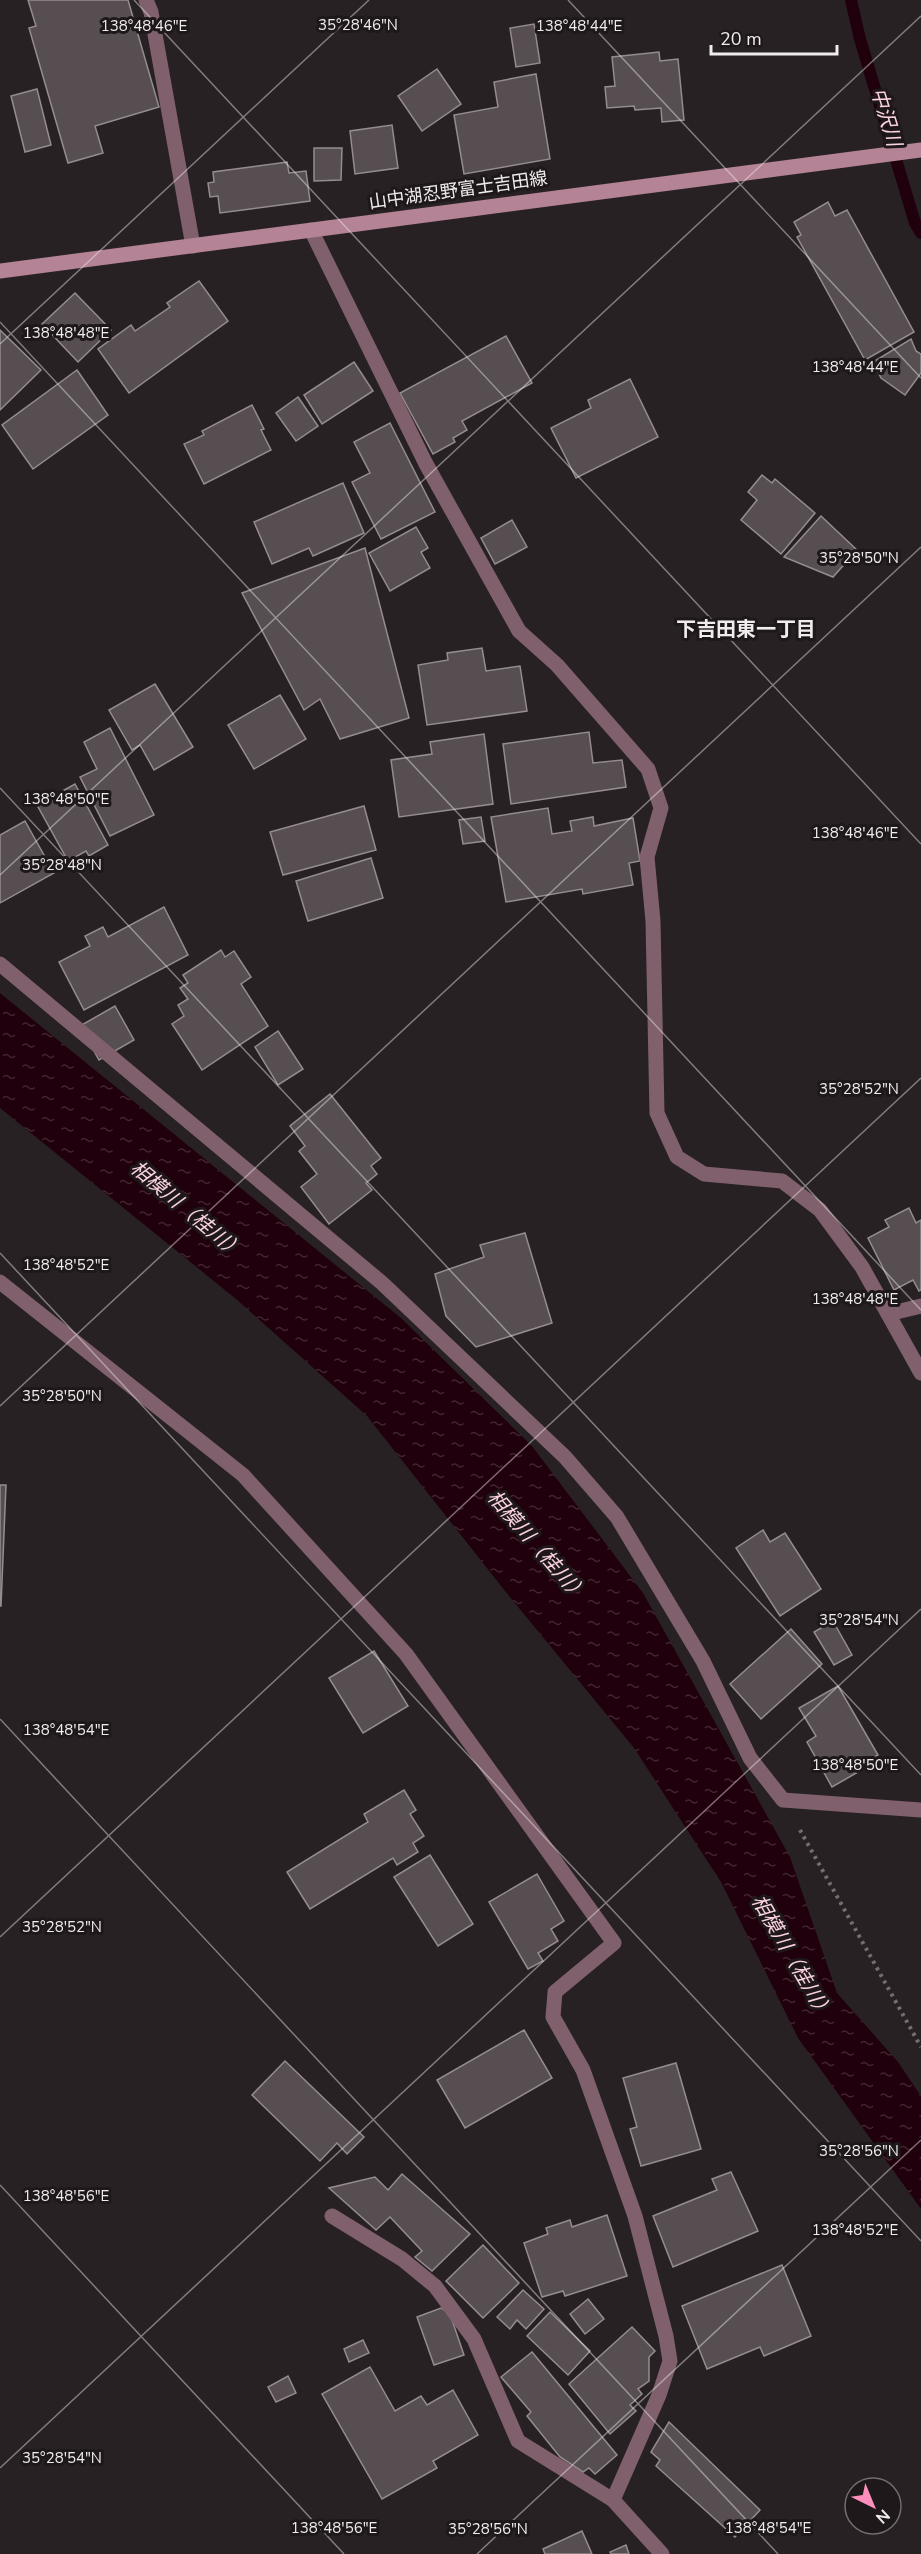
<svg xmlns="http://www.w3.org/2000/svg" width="921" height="2554" viewBox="0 0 921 2554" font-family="'Nunito Sans','Noto Sans JP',sans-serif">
  <defs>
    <pattern id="water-ripples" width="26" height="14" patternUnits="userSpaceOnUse" patternTransform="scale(1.5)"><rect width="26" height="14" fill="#20000c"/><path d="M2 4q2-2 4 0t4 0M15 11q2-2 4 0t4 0" fill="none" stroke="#412530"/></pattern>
  </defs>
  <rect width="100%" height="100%" fill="#282123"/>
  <!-- water -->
  <polygon fill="url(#water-ripples)" points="0,993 401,1318 532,1446 643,1593 790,1857 837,1993 898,2062 921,2096 921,2209 798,2038 721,1882 634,1748 505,1591 367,1416 236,1299 0,1108"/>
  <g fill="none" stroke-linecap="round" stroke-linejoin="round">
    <!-- stream -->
    <polyline stroke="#20000c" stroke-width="12" points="851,0 860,39 915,223 921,233"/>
  </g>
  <!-- building -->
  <g fill="#564e50" stroke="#958c8f" stroke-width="1.5">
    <polygon points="28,0 128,0 159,107 95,126 103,153 68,163 29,28 36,26"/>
    <polygon points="534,24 540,63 516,67 510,28"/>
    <polygon points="659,52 660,61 678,59 684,120 662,122 661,108 635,110 634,106 607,108 605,87 615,86 612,57"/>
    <polygon points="437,69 461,104 422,131 398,96"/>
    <polygon points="536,74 550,159 464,174 454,115 498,107 494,82"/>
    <polygon points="37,89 51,145 25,152 11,96"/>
    <polygon points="392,125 398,168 355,174 350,131"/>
    <polygon points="314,148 342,148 341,180 314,181"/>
    <polygon points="287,162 289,173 306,171 310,201 220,213 218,196 210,197 208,183 214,182 213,172"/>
    <polygon points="828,202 835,216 847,210 914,332 865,360 797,237 801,235 794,222"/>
    <polygon points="199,281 228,321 129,393 98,349 131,325 135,331 170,307 167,303"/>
    <polygon points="75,293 111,330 78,362 42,324"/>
    <polygon points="0,330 41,370 0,410"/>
    <polygon points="506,336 532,383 462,421 467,430 453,438 455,442 433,454 400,393"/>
    <polygon points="911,339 916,351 921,354 921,373 905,395 881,378 873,362"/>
    <polygon points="354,362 373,391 322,424 304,395"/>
    <polygon points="77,370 108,415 33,469 2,425"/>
    <polygon points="630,379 658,437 576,478 551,428 591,408 588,400"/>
    <polygon points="298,397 318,426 296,441 276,413"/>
    <polygon points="252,405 264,429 261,430 271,450 204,484 184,444 204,435 202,431"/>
    <polygon points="390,423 435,512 381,539 352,482 370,473 354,442"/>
    <polygon points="762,475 772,483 775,479 815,513 781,554 741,520 757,500 748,492"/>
    <polygon points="343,483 364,533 313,556 309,548 272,564 254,522"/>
    <polygon points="821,516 857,550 833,577 784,557"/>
    <polygon points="512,520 527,547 495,564 481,538"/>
    <polygon points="416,527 428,548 421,552 430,568 390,591 369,553"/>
    <polygon points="365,548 409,718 340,739 320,699 304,710 242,593"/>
    <polygon points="482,648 486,671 520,666 527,711 427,725 418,665 448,660 447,653"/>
    <polygon points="155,684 193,747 154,770 140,745 132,750 109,710"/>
    <polygon points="280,695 306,739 254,769 228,725"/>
    <polygon points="110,728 154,815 110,836 80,777 97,769 84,742"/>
    <polygon points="589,732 593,763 622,760 626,787 511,804 503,744"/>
    <polygon points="484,734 493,804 399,817 391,760 432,754 430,742"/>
    <polygon points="75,784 108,845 89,856 86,851 68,861 37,805"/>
    <polygon points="364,806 376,850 283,875 270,832"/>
    <polygon points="548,808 552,834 572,831 570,821 593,817 594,826 633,818 640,861 629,863 633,885 583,894 582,889 506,902 491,817"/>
    <polygon points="481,817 485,841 463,844 459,820"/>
    <polygon points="25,821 54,873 0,903 0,835"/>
    <polygon points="371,858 383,898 308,921 296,881"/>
    <polygon points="164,907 188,955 84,1010 59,962 90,946 85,936 103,927 108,937"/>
    <polygon points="221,950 225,957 234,951 251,977 241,984 268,1026 202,1070 172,1024 184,1016 178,1005 188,999 180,988 188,983 183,975"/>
    <polygon points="115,1006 134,1040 99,1060 80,1026"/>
    <polygon points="278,1031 303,1069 278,1085 255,1047"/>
    <polygon points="330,1094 381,1158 371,1166 377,1174 366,1183 372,1190 329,1224 301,1187 317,1174 299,1151 305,1146 290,1126"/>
    <polygon points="909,1208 916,1223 921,1220 921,1290 919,1291 913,1280 894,1290 868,1238 889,1227 885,1220"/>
    <polygon points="525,1233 552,1323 476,1347 446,1316 435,1274 484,1257 480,1245"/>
    <polygon points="0,1485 6,1485 1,1606 0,1606"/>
    <polygon points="763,1530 770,1542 785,1533 821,1589 780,1616 736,1548"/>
    <polygon points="833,1621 852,1655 834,1665 814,1632"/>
    <polygon points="791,1629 822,1664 761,1719 730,1684"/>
    <polygon points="374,1651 408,1706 363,1733 329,1678"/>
    <polygon points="838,1686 878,1755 855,1768 858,1772 832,1787 807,1742 816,1736 799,1708"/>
    <polygon points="404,1790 416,1810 410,1814 424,1836 413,1843 418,1852 397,1865 393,1858 310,1909 287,1872 368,1822 364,1814"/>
    <polygon points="430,1855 473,1924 438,1946 394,1877"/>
    <polygon points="537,1874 564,1921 551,1929 558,1941 538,1953 543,1961 528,1969 489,1902"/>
    <polygon points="524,2030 552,2078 465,2128 437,2080"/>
    <polygon points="285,2061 364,2137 347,2154 337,2143 320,2161 252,2095"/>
    <polygon points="676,2063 701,2149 641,2166 630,2129 637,2127 623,2078"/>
    <polygon points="731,2172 758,2231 673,2267 653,2216 717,2190 712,2179"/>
    <polygon points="402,2174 470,2234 432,2271 415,2257 422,2251 390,2217 376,2230 329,2188 375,2177 388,2190"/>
    <polygon points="607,2215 627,2276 565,2296 563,2291 542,2297 524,2243 548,2234 546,2228 570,2220 572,2227"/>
    <polygon points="483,2245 519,2283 483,2318 446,2281"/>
    <polygon points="782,2265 811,2336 764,2356 760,2347 707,2369 682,2306"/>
    <polygon points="523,2290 544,2309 526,2329 517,2320 510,2329 497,2317"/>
    <polygon points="588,2299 604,2319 585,2334 570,2314"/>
    <polygon points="441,2308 450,2314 464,2355 434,2365 417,2317"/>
    <polygon points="550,2312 590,2351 568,2375 527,2336"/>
    <polygon points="632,2327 655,2351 649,2357 649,2381 638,2389 642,2394 630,2405 636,2411 610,2434 569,2384"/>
    <polygon points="363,2340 369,2353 349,2362 344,2349"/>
    <polygon points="532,2352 617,2455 595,2474 589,2468 583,2472 560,2457 527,2416 531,2412 501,2377"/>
    <polygon points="370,2367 395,2411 421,2396 427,2405 453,2390 478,2435 433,2461 437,2468 382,2499 322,2394"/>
    <polygon points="288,2376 296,2393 276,2402 268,2387"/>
    <polygon points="669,2422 760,2510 735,2537 656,2466 660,2460 651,2452"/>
    <polygon points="582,2531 592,2554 545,2554 543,2549"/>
    <polygon points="626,2545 629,2554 611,2554 610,2552"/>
  </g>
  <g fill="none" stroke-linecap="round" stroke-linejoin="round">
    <!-- path -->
    <polyline stroke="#746e70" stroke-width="4" stroke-dasharray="3 4.5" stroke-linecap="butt" points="800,1830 921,2047"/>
    <!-- minor -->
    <g stroke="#7f606c" stroke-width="15">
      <polyline points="146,0 151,12 193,246"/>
      <polyline points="311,230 426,464 519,631 557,665 648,769 661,808 647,857 653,921 657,1113 677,1157 704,1174 782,1181 820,1210 862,1267 921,1373"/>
      <polyline points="0,964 382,1283 565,1457 617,1517 703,1661 750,1758 783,1800 921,1810"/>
      <polyline points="0,1282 243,1475 406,1654 614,1943 555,1992 553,2017 583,2070 635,2216 666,2336 670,2361 659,2395 613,2500"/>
      <polyline points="888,1314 921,1306"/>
      <polyline points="332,2216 402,2259 435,2286 474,2339 518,2441 613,2500 662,2554"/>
    </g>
    <!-- secondary -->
    <polyline stroke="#b48395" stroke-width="15" points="0,271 921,150"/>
  </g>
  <!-- ticks -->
  <path fill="none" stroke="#f0eced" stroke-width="1.5" stroke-opacity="0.45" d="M 134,0 L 921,844M 568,0 L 921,378M 0,322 L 921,1310M 0,344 L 369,0M 0,788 L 921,1775M 0,875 L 921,16M 0,1253 L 921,2241M 0,1406 L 921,547M 0,1719 L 778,2554M 0,1937 L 921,1078M 0,2185 L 344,2554M 0,2468 L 921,1609M 477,2554 L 921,2140"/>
  <g text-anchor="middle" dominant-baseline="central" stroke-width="6" stroke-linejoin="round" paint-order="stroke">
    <!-- street labels -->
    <g font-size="18" fill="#f0eced" stroke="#1e181a">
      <text transform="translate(458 190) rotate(-8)">山中湖忍野富士吉田線</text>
    </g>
    <!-- water labels -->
    <g font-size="20" font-style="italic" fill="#fbd2e0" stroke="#1e181a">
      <text transform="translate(886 117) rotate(73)">中沢川</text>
      <text transform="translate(187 1210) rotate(40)">相模川（桂川）</text>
      <text transform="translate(537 1546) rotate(49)">相模川（桂川）</text>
      <text transform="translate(792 1957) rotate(60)">相模川（桂川）</text>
    </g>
    <!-- neighbourhood labels -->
    <g font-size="20" font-weight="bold" fill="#f0eced" stroke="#1e181a">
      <text x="746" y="629">下吉田東一丁目</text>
    </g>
  </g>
  <g font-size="15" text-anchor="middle" fill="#f0eced" stroke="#1e181a" stroke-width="6" stroke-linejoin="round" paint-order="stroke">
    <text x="358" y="30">35°28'46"N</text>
    <text x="144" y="31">138°48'46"E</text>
    <text x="579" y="31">138°48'44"E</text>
    <text x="66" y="338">138°48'48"E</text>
    <text x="855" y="372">138°48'44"E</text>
    <text x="859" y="563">35°28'50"N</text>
    <text x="66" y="804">138°48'50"E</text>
    <text x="855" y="838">138°48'46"E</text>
    <text x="62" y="870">35°28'48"N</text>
    <text x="859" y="1094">35°28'52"N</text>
    <text x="66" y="1270">138°48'52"E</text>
    <text x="855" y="1304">138°48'48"E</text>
    <text x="62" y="1401">35°28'50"N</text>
    <text x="859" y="1625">35°28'54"N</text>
    <text x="66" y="1735">138°48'54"E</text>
    <text x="855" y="1770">138°48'50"E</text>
    <text x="62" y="1932">35°28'52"N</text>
    <text x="859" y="2156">35°28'56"N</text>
    <text x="66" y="2201">138°48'56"E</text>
    <text x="855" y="2235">138°48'52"E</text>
    <text x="62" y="2463">35°28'54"N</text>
    <text x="334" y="2533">138°48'56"E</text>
    <text x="768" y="2533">138°48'54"E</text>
    <text x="488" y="2534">35°28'56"N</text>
  </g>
  <!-- north arrow -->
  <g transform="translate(873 2506) rotate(137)"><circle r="28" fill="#1e181a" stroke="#726d6e" stroke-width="1.5"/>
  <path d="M0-4.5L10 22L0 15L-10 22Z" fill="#fe8ebc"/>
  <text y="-9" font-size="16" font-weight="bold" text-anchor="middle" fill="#f0eced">N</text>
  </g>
  <!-- scale -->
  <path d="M711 45v9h126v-9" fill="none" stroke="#f0eced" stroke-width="3"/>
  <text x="720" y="45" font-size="18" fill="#f0eced" stroke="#1e181a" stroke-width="4.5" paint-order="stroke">20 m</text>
</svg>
